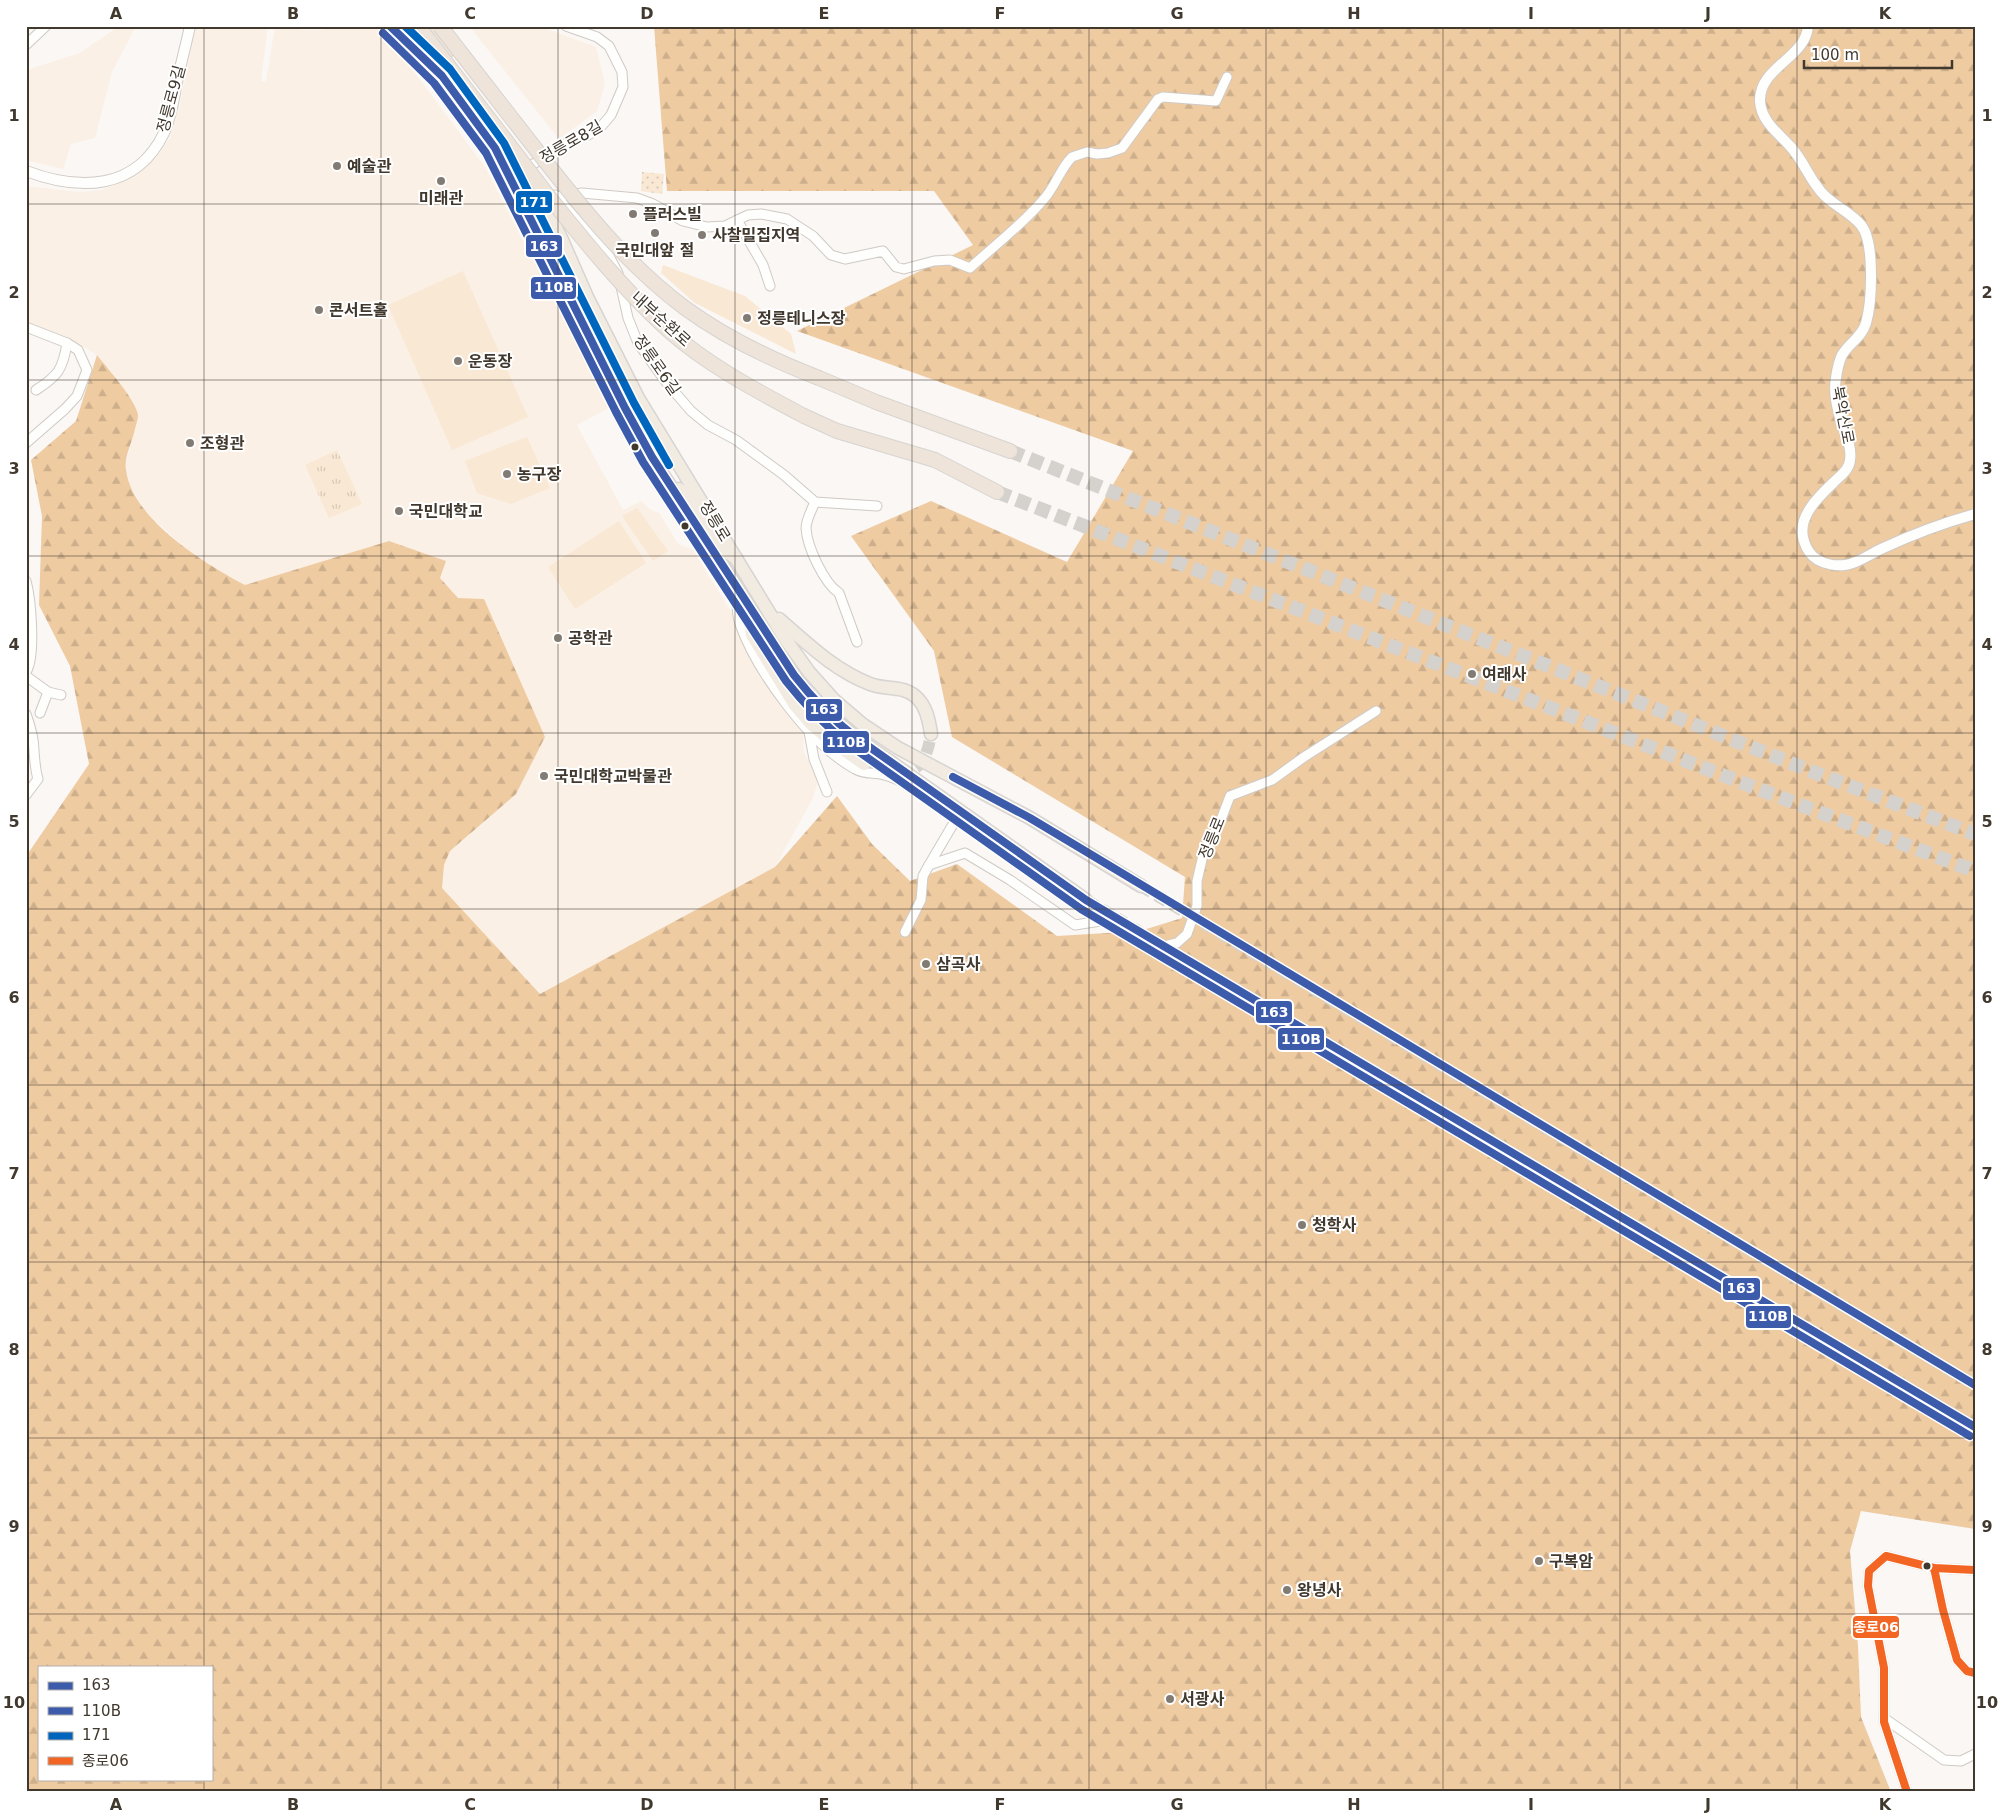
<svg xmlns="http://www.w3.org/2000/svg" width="2001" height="1818" viewBox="0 0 2001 1818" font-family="'DejaVu Sans','Noto Sans KR',sans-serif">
  <defs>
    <pattern id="grass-tufts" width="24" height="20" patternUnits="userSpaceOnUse" patternTransform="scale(1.25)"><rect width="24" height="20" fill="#f9e8d4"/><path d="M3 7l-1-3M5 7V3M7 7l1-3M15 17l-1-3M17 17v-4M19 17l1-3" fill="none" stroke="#d7c8b6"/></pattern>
    <pattern id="forest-firs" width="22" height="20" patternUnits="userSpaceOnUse" patternTransform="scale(1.25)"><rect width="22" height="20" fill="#efcba2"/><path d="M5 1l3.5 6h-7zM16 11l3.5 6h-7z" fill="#ceaf8c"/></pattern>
    <pattern id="park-dots" width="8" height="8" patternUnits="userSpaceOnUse" patternTransform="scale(1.25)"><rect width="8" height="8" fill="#f9e8d4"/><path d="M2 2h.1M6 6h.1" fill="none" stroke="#d7c8b6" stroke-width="1.8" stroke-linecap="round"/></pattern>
  </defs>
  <rect width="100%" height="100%" fill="#faf7f4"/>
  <!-- built -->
  <g fill="#fbf0e5">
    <polygon points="119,26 136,26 112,72 95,138 71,144 63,169 26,160 26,75 30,69 80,53"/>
    <polygon points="196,26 268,26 261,81 266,82 275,26 300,26 302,30 322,30 323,26 380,26 485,167 609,408 577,425 623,510 641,501 651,510 659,513 678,544 693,550 803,729 804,752 818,781 813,798 775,867 540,994 442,888 444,865 450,851 472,833 458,598 440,578 446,561 389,541 245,585 221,572 186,549 145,511 129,484 125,468 138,415 134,404 97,355 67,337 26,322 26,186 81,192 102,190 124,181 140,172 159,154 170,138 180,104"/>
    <polygon points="469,26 539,26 596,47 605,84 597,111 559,139"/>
  </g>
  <!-- grass -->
  <polygon fill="url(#grass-tufts)" points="337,450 362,504 329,518 305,465"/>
  <!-- forest -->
  <path fill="url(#forest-firs)" fill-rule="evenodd" d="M 654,26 L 1975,26 L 1975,1529 L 1861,1511 L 1850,1551 L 1858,1646 L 1861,1717 L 1891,1792 L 26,1792 L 26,852 L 29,852 L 89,764 L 70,666 L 39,605 L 42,516 L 31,460 L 76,421 L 97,355 C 107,368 136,400 138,415 C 138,420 135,428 134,433 C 131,445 124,458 126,470 C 132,519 205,564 245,585 L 389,541 L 446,561 L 440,578 L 458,598 L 484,599 L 545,737 L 516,794 L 450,851 L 444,865 L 442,888 L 540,994 L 775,867 L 837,796 L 872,844 L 910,881 L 957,864 L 1057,936 L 1140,931 L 1182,918 L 1185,877 L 952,737 L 934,651 L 851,536 L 931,501 L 1067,562 L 1133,451 L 797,331 L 973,245 L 934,191 L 667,191 ZM 39,1667 L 211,1667 L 211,1779 L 39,1779 Z"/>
  <!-- park -->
  <polygon fill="url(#park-dots)" points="642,172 664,174 662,194 641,191"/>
  <!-- pitch -->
  <g fill="#f9e8d4">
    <polygon points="663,265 745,296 791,334 796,354 695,303 661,273"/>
    <polygon points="463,271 528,417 452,450 388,305"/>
    <polygon points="527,437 550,488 511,504 477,493 465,461"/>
    <polygon points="637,508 668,551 653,561 622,516"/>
    <polygon points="619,521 646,563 575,609 548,567"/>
  </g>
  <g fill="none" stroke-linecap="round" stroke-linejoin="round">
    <!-- primary-tunnel -->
    <g stroke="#d5d1cc" stroke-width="12" stroke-dasharray="12 6" stroke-linecap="butt">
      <path d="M 864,764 C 901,776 924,781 931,734"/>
      <polyline points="1141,886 1975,1385"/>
      <polyline points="1086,900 1125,923"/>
      <polyline points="1155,941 1975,1427"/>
    </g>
    <!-- trunk-tunnel -->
    <g stroke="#d5d1cc" stroke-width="14" stroke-dasharray="14 7" stroke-linecap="butt">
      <polyline points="1010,451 1816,773 1975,834"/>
      <polyline points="997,492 1753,787 1975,871"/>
    </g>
    <!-- minor casing -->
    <g stroke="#d0cac5" stroke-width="11">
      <g id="minor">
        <polyline points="27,44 46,26"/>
        <polyline points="530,170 527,168 574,138 588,135 599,129 611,115 623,87 622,72 609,46 597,37 566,26"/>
        <polyline points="555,195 609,256 618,273 628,318 638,343 666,382 691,411 708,425 736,440 784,475 815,502 877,506"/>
        <path d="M 558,197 L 582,193 L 637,198 L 653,204 L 683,221 L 707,227 L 725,226 L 748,215 L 761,214 L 787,219 L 813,236 L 831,255 L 845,259 L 883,251 L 896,267 L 904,269 L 934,261 L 950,260 L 970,268 C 995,245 1022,225 1044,199 C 1055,187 1060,169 1072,157 L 1087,152 L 1097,154 L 1108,153 L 1122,148 L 1158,99 L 1163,97 L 1216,101 L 1227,77"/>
        <polyline points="737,220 763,265 770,286"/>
        <polyline points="26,327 67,343 78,350 87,370 77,396 65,409 26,443"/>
        <path d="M 36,390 C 58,376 63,369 67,343"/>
        <path d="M 815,502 C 812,509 806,520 806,528 C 807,547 824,583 839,593 L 857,642"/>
        <path d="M 26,581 C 31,599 36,657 26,672"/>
        <path d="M 737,590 C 737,601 736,613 740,624 C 757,672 810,744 855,769 C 865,775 874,772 884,775 C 906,781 926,796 946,807"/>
        <polyline points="26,676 48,692 61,695"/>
        <polyline points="40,713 48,692"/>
        <path d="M 26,714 C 30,725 34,738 34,751 C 35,761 35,769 38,779 L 26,795"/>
        <polyline points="809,732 814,759 827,792"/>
        <polyline points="959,814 929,865 965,853 1010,880 1075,925 1113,919 1136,929 1160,947 1177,943 1187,934 1197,906 1197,881 1204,851 1219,825 1230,796 1272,780 1304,757 1376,711"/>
        <polyline points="905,932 921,900 923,876 929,865"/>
        <polyline points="1934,1568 1943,1610 1957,1660 1967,1671 1975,1673"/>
        <polyline points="1884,1718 1944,1760 1961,1761 1975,1754"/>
        <polyline points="1907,1792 1884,1722 1884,1668 1868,1586 1869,1571 1886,1556 1934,1568 1975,1570"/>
      </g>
    </g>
    <!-- tertiary casing -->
    <g stroke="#d0cac5" stroke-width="12">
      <g id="tertiary">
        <path d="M 1808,26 C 1806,58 1759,67 1760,101 C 1761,121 1778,133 1790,146 C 1804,161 1810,181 1824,195 C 1835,206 1851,213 1861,225 C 1875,242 1872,302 1866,323 C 1862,337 1849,343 1842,355 C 1839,361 1837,371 1836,378 C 1833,393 1838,411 1842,425 C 1846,436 1852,448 1850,460 C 1849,470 1841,475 1834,482 C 1818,497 1796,518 1804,541 C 1806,548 1811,556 1818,560 C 1825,564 1836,566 1845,565 C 1857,564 1870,554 1881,549 C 1911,535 1943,523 1975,514"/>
        <path d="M 26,171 C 79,191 136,191 164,133 C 171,118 174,99 177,82 C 181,63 186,45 190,26"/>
      </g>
    </g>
    <!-- primary casing -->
    <g stroke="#d7d4d1" stroke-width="15">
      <g id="primary">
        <polyline points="475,120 489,139 505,166"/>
        <polyline points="535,184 562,240 587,297 638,398 784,637 809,672 834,700 862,724 898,748 1030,818 1141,886"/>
        <polyline points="519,196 625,408 660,470 794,675 810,697 832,718 854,736 1086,900"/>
        <polyline points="675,495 675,491 679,489 686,494 717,546 736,558"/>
        <polyline points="748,610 752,635 794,704 812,725 831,741 864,764"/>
        <path d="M 779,619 C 808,644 834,670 870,684 C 885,690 902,685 915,696 C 926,705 929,720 931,734"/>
      </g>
    </g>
    <!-- trunk casing -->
    <g stroke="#d7d4d1" stroke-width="16">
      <g id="trunk">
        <polyline points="429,26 446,52"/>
        <polyline points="467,118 523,204"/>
        <polyline points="819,378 876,402 1010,451"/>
        <polyline points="804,416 837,431 935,460 997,492"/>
      </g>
    </g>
    <!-- minor -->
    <use href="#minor" stroke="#fefefd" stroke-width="9"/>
    <!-- tertiary -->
    <use href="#tertiary" stroke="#fefefd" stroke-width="10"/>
    <!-- primary -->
    <use href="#primary" stroke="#f2ebe2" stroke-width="12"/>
    <!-- trunk -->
    <use href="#trunk" stroke="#eee4d9" stroke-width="14"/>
    <!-- trunk-bridge casing -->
    <g stroke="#d7d4d1" stroke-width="16" stroke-linecap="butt">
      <g id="trunk-bridge">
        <polyline points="396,26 467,118"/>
        <path d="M 418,26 C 461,83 505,140 549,197 C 586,243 623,289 667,329 C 707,365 757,391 804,416"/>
        <path d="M 440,26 C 473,68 505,110 538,152 C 582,208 627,265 685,308 C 726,338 772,360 819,378"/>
      </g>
    </g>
    <!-- trunk-bridge -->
    <use href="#trunk-bridge" stroke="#eee4d9" stroke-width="14"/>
    <!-- bus-1 casing -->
    <g stroke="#fff" stroke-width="11">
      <g id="bus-1">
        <path d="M 390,26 L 442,76 L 495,148 L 625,408 L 652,457 L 794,675 C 812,698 831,718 854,736 L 1086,900 L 1975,1427"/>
        <polyline points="953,777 1030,818 1975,1385"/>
      </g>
    </g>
    <!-- bus-2 casing -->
    <g stroke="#fff" stroke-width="11">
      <path id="bus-2" d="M 383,33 L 434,83 L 486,153 L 616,412 L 643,462 L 786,681 C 804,704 825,725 848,744 L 1081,909 L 1970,1436"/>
    </g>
    <!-- bus-3 casing -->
    <g stroke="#fff" stroke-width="11">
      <polyline id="bus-3" points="405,26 450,69 504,143 634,403 669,465"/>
    </g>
    <!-- bus-4 casing -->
    <g stroke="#fff" stroke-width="11">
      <g id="bus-4">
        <polyline points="1934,1568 1943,1610 1957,1660 1967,1671 1975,1673"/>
        <polyline points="1907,1792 1884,1722 1884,1668 1868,1586 1869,1571 1886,1556 1934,1568 1975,1570"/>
      </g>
    </g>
    <!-- bus-1 -->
    <use href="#bus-1" stroke="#3d5bab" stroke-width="8"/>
    <!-- bus-2 -->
    <use href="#bus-2" stroke="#3d5bab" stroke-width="8"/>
    <!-- bus-3 -->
    <use href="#bus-3" stroke="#0065bd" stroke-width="8"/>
    <!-- bus-4 -->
    <use href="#bus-4" stroke="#f26522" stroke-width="8"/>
  </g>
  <!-- grid -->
  <path fill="none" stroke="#41382e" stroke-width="1" stroke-opacity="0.55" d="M 204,26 L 204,1667M 381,26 L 381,1792M 558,26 L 558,1792M 735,26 L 735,1792M 912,26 L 912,1792M 1089,26 L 1089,1792M 1266,26 L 1266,1792M 1443,26 L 1443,1792M 1620,26 L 1620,1792M 1797,26 L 1797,1792M 26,204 L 1975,204M 26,380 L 1975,380M 26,556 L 1975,556M 26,733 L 1975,733M 26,909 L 1975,909M 26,1085 L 1975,1085M 26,1262 L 1975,1262M 26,1438 L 1975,1438M 26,1614 L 1975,1614M 204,1779 L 204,1792"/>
  <!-- markers -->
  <g fill="#827b73" stroke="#fff" stroke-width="2">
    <circle cx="337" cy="166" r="5"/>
    <circle cx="441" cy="181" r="5"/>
    <circle cx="633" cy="214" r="5"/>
    <circle cx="655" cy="233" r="5"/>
    <circle cx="702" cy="235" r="5"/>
    <circle cx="319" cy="310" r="5"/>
    <circle cx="747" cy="318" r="5"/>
    <circle cx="458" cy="361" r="5"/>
    <circle cx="190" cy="443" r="5"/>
    <circle cx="507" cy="474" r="5"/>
    <circle cx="399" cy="511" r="5"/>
    <circle cx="558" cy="638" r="5"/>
    <circle cx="1472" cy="674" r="5"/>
    <circle cx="544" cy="776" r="5"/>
    <circle cx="926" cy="964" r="5"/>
    <circle cx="1302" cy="1225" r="5"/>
    <circle cx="1539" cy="1561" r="5"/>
    <circle cx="1287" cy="1590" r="5"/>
    <circle cx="1170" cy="1699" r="5"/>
  </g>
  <g fill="#41382e" stroke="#fff" stroke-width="2">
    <circle cx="635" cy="447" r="4.5"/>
    <circle cx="685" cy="526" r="4.5"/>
    <circle cx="1927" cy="1566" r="4.5"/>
  </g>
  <g text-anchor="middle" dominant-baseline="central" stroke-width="4" stroke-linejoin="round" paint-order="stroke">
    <!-- street labels -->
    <g font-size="16" fill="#41382e" stroke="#fff">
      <text transform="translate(171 99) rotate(-75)">정릉로9길</text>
      <text transform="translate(571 142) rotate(-30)">정릉로8길</text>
      <text transform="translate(661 319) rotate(42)">내부순환로</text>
      <text transform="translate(657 365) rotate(55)">정릉로6길</text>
      <text transform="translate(1843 415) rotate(79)">북악산로</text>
      <text transform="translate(715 521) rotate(59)">정릉로</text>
      <text transform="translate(1212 838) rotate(-68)">정릉로</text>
    </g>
    <!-- poi labels -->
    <g font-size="16" font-weight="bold" fill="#41382e" stroke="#fff" text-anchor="start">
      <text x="347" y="166">예술관</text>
      <text x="441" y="198" text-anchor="middle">미래관</text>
      <text x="643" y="214">플러스빌</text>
      <text x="712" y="235">사찰밀집지역</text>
      <text x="655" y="250" text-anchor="middle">국민대앞 절</text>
      <text x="329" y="310">콘서트홀</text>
      <text x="757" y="318">정릉테니스장</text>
      <text x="468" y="361">운동장</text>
      <text x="200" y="443">조형관</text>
      <text x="517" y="474">농구장</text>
      <text x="409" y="511">국민대학교</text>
      <text x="568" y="638">공학관</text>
      <text x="1482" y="674">여래사</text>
      <text x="554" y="776">국민대학교박물관</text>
      <text x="936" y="964">삼곡사</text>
      <text x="1312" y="1225">청학사</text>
      <text x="1549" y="1561">구복암</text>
      <text x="1297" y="1590">왕녕사</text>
      <text x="1180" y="1699">서광사</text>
    </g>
  </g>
  <g stroke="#fff" stroke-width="2">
    <rect x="515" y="190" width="38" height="24" rx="5" fill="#0065bd"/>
    <rect x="525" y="234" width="38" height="24" rx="5" fill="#3d5bab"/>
    <rect x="530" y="276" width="47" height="24" rx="5" fill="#3d5bab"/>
    <rect x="805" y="698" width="38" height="24" rx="5" fill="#3d5bab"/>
    <rect x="822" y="730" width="48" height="24" rx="5" fill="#3d5bab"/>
    <rect x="1255" y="1000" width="38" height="24" rx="5" fill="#3d5bab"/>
    <rect x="1277" y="1027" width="48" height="24" rx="5" fill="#3d5bab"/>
    <rect x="1722" y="1277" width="39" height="24" rx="5" fill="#3d5bab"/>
    <rect x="1745" y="1305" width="47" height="24" rx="5" fill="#3d5bab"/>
    <rect x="1852" y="1615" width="48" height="24" rx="5" fill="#f26522"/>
  </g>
  <g font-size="14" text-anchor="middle" font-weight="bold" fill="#fff">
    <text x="534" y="207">171</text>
    <text x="544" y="251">163</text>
    <text x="554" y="292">110B</text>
    <text x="824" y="714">163</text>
    <text x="846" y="747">110B</text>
    <text x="1274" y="1017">163</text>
    <text x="1301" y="1044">110B</text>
    <text x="1741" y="1293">163</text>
    <text x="1768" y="1321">110B</text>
    <text x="1876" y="1632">종로06</text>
  </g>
  <!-- border -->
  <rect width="2001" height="1818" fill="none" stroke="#ffffff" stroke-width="55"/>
  <!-- legend -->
  <rect x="38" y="1666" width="175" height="115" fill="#ffffff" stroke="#b3afab"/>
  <rect x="48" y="1682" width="25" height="8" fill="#3d5bab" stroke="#b3afab"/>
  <text x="82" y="1690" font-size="15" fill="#41382e">163</text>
  <rect x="48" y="1707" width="25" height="8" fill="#3d5bab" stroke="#b3afab"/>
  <text x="82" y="1716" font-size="15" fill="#41382e">110B</text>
  <rect x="48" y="1732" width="25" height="8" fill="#0065bd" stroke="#b3afab"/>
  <text x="82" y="1740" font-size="15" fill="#41382e">171</text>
  <rect x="48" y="1757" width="25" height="8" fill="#f26522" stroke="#b3afab"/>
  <text x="82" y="1766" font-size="15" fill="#41382e">종로06</text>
  <!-- scale -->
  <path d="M1804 60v8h148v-8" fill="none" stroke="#41382e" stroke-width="2.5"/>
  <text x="1811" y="60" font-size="15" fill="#41382e" stroke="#ffffff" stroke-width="4" paint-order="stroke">100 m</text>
  <rect x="28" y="28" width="1946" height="1762" fill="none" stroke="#41382e" stroke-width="2"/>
  <g font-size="16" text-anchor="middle" font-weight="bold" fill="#41382e">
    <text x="116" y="19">A</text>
    <text x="293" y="19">B</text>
    <text x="470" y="19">C</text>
    <text x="647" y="19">D</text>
    <text x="824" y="19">E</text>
    <text x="1000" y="19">F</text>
    <text x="1177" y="19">G</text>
    <text x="1354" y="19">H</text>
    <text x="1531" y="19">I</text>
    <text x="1708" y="19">J</text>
    <text x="1885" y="19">K</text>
    <text x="14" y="121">1</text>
    <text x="1987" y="121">1</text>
    <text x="14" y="298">2</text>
    <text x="1987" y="298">2</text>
    <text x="14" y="474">3</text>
    <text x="1987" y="474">3</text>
    <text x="14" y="650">4</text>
    <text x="1987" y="650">4</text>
    <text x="14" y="827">5</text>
    <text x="1987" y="827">5</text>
    <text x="14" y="1003">6</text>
    <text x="1987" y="1003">6</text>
    <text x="14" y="1179">7</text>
    <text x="1987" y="1179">7</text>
    <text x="14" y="1355">8</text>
    <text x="1987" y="1355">8</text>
    <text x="14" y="1532">9</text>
    <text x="1987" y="1532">9</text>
    <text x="14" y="1708">10</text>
    <text x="1987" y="1708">10</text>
    <text x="116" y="1810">A</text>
    <text x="293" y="1810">B</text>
    <text x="470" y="1810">C</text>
    <text x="647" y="1810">D</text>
    <text x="824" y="1810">E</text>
    <text x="1000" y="1810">F</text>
    <text x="1177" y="1810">G</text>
    <text x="1354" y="1810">H</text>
    <text x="1531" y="1810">I</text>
    <text x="1708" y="1810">J</text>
    <text x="1885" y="1810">K</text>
  </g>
</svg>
